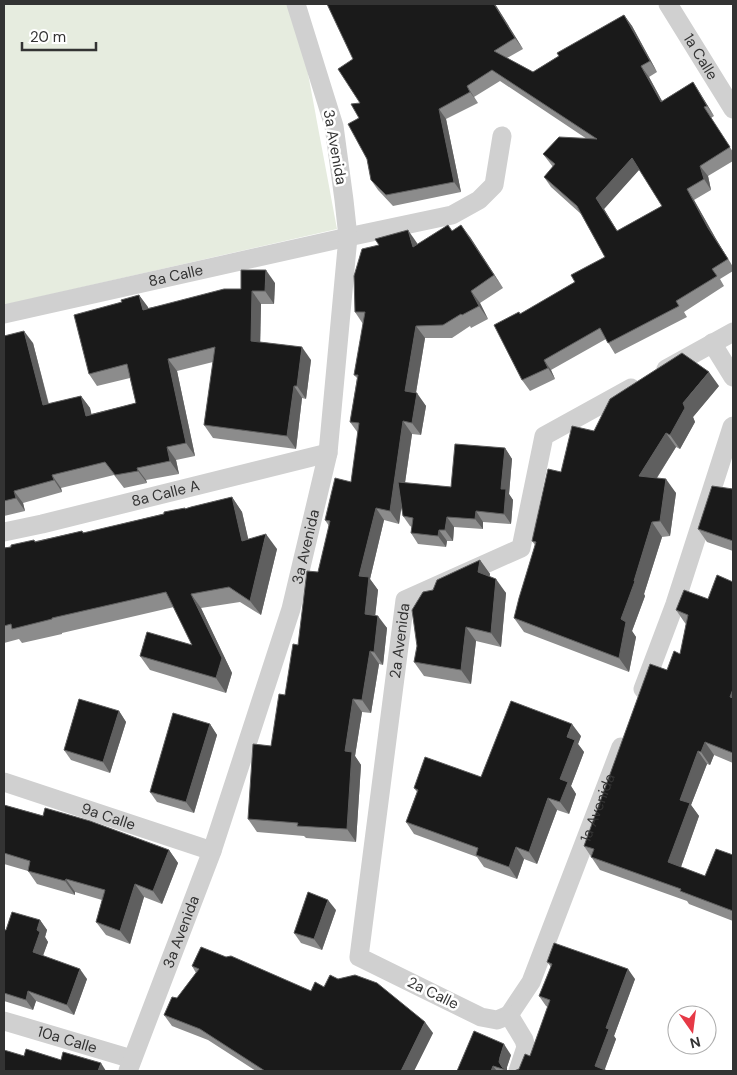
<svg xmlns="http://www.w3.org/2000/svg" width="737" height="1075" viewBox="0 0 737 1075" font-family="'DM Sans',sans-serif">
  <rect width="100%" height="100%" fill="#fff"/>
  <!-- green -->
  <polygon fill="#e6ecdf" points="4,4 295,4 337,229 4,305"/>
  <g fill="none" stroke-linecap="round" stroke-linejoin="round">
    <!-- minor -->
    <g stroke="#d0d0d0" stroke-width="19">
      <path id="s1" d="M 668,4 L 733,109"/>
      <path id="s2" d="M 4,314 L 348,237 L 452,215 L 479,200 L 494,185 L 502,136"/>
      <polyline points="712,343 733,377"/>
      <polyline points="666,369 733,332"/>
      <path id="s3" d="M 4,532 L 42,524 L 328,453"/>
      <polyline points="643,689 675,604 732,427 733,426"/>
      <path id="s4" d="M 4,782 L 212,851"/>
      <path id="s5" d="M 509,1015 L 497,1020 L 481,1017 L 359,957 L 405,600 L 521,548 L 544,436 L 631,388"/>
      <path id="s6" d="M 509,1015 L 531,982 L 621,747"/>
      <polyline points="509,1015 524,1040 526,1047 518,1071"/>
      <path id="s7" d="M 4,1021 L 132,1059"/>
      <path id="s8" d="M 128,1071 L 212,851 L 291,609 L 328,453 L 348,237 L 344,200 L 334,126 L 296,4"/>
    </g>
  </g>
  <!-- wall -->
  <g fill="#8c8c8c" fill-rule="evenodd">
    <path d="M 495,4 L 523,49 L 507,58 L 533,72 L 624,15 L 632,26 L 657,72 L 649,77 L 662,101 L 693,82 L 714,116 L 711,118 L 733,152 L 733,161 L 708,176 L 711,190 L 694,200 L 716,239 L 733,267 L 733,271 L 720,279 L 724,286 L 684,312 L 687,317 L 615,354 L 606,339 L 551,370 L 555,379 L 530,391 L 522,380 L 521,314 L 575,282 L 605,257 L 581,214 L 551,187 L 544,177 L 553,167 L 543,154 L 587,139 L 500,81 L 474,97 L 478,103 L 446,119 L 461,192 L 393,206 L 378,190 L 371,180 L 359,118 L 360,103 L 353,59 ZM 639,169 L 662,206 L 617,231 L 604,209 Z"/>
    <polygon points="452,231 470,237 503,288 480,303 488,319 471,328 470,326 452,338 425,338 416,393 426,406 421,435 412,434 405,483 451,487 505,448 512,459 509,494 513,500 511,524 483,522 483,529 454,527 453,541 447,541 446,547 418,544 411,533 412,527 410,526 403,516 401,507 399,524 384,520 370,579 378,590 375,615 387,628 383,665 379,664 371,713 362,712 355,756 361,765 356,842 306,838 304,836 257,832 248,819 271,746 318,572 329,526 325,520 351,482 358,433 350,422 357,378 354,375 363,324 355,312 379,245 417,243 417,244"/>
    <polygon points="275,283 274,304 261,304 260,342 311,360 306,399 302,398 296,449 213,438 204,425 213,362 177,371 195,456 176,460 179,474 146,480 147,483 124,488 114,475 61,488 62,492 23,503 25,511 4,516 4,336 33,343 49,404 81,396 90,408 91,414 136,403 130,378 97,386 89,374 122,302 139,295 148,308"/>
    <polygon points="719,386 693,417 695,422 680,449 676,447 657,478 676,493 670,536 662,537 644,594 645,596 632,631 636,637 629,672 524,632 514,618 535,545 532,541 561,472 594,431"/>
    <polygon points="733,489 733,551 707,542 698,529"/>
    <polygon points="232,497 242,512 248,539 277,549 261,615 240,602 201,608 232,673 226,693 150,670 140,656 192,645 174,607 62,633 62,634 22,643 19,639 4,643 4,548 82,531 84,533"/>
    <polygon points="480,560 490,574 489,577 506,593 501,647 476,641 471,684 424,676 414,662 433,590"/>
    <polygon points="733,582 733,763 714,755 710,765 707,764 691,805 699,816 681,867 705,876 733,855 733,921 689,904 687,901 600,870 584,846 680,654 686,624 685,623 676,610 708,599"/>
    <polygon points="119,711 126,722 110,773 71,760 64,750"/>
    <polygon points="210,724 217,735 194,813 157,802 150,792"/>
    <polygon points="581,736 578,744 584,752 571,786 576,794 569,814 557,810 537,864 524,859 517,879 484,867 477,857 414,834 406,822 417,792 414,788 481,777"/>
    <polygon points="4,805 169,850 178,863 162,904 144,897 130,944 106,935 96,922 102,900 75,892 75,895 37,884 28,871 4,864"/>
    <polygon points="336,910 322,950 301,943 294,933"/>
    <polygon points="40,920 47,930 45,937 48,942 43,956 87,979 74,1015 36,1001 33,1010 4,1001 4,930 6,930"/>
    <polygon points="547,962 635,979 614,1036 616,1039 605,1069 607,1071 514,1071 519,1069 521,1064 530,1056 548,1007 546,1006 539,996 551,967"/>
    <polygon points="192,966 311,991 324,987 433,1033 414,1071 256,1071 208,1040 172,1026 164,1015 196,973"/>
    <polygon points="511,1055 507,1067 507,1071 457,1071"/>
  </g>
  <!-- shaded-wall -->
  <g fill="#5f5f5f">
    <polygon points="494,4 495,4 523,49 515,38"/>
    <polygon points="624,15 632,26 657,72 650,61"/>
    <polygon points="641,66 649,77 668,112 661,102"/>
    <polygon points="693,82 700,93 714,116 707,106"/>
    <polygon points="467,86 474,97 478,103 470,92"/>
    <polygon points="439,109 446,119 461,192 454,182"/>
    <polygon points="632,158 640,169 604,209 624,242 596,198"/>
    <polygon points="700,166 708,176 711,190 704,179"/>
    <polygon points="687,189 694,200 716,239 733,267 708,228"/>
    <polygon points="461,225 470,237 503,288 494,275"/>
    <polygon points="408,230 417,243 422,260 413,247"/>
    <polygon points="266,270 275,283 274,304 265,291"/>
    <polygon points="252,291 261,304 260,353 251,341"/>
    <polygon points="471,291 480,303 488,319 479,306"/>
    <polygon points="139,295 148,307 152,322 143,310"/>
    <polygon points="416,326 425,338 414,404 405,391"/>
    <polygon points="24,331 33,343 52,418 43,405"/>
    <polygon points="302,347 311,360 306,399 297,386"/>
    <polygon points="168,359 177,371 195,456 186,443"/>
    <polygon points="544,360 551,370 555,379 548,368"/>
    <polygon points="709,372 719,386 693,417 695,422 680,449 670,435 683,403"/>
    <polygon points="294,386 302,398 296,449 287,436"/>
    <polygon points="417,393 426,406 421,435 412,423"/>
    <polygon points="81,396 90,408 95,428 86,416"/>
    <polygon points="403,421 412,434 399,524 390,511"/>
    <polygon points="666,433 676,447 649,490 639,476"/>
    <polygon points="167,447 176,460 179,474 170,461"/>
    <polygon points="505,448 512,459 509,494 513,500 511,524 504,514 501,489"/>
    <polygon points="137,468 146,480 147,483 138,471"/>
    <polygon points="52,475 61,488 62,492 54,480"/>
    <polygon points="666,479 676,493 670,536 660,521"/>
    <polygon points="14,491 23,503 25,511 16,498"/>
    <polygon points="232,497 242,512 252,555 242,541"/>
    <polygon points="376,508 384,520 370,579 378,590 374,627 365,614 359,576"/>
    <polygon points="476,511 483,522 483,529 475,519"/>
    <polygon points="447,517 454,527 453,541 445,530"/>
    <polygon points="652,522 662,537 644,594 645,596 632,631 636,637 629,672 619,658 621,619 634,581"/>
    <polygon points="439,530 447,541 446,547 438,536"/>
    <polygon points="266,534 277,549 261,615 250,601"/>
    <polygon points="480,560 490,574 488,586 478,572"/>
    <polygon points="496,579 506,593 501,647 491,633"/>
    <polygon points="191,594 201,608 232,673 226,693 216,678"/>
    <polygon points="378,616 387,628 383,665 374,652"/>
    <polygon points="466,627 476,641 471,684 461,670"/>
    <polygon points="370,651 379,664 371,713 362,700"/>
    <polygon points="733,689 733,701 730,697"/>
    <polygon points="353,699 362,712 355,756 361,765 356,842 347,829 345,751"/>
    <polygon points="119,711 126,722 110,773 103,762"/>
    <polygon points="210,724 217,735 194,813 186,802"/>
    <polygon points="572,724 581,736 578,744 584,752 571,786 576,794 569,814 560,802 560,779 567,737"/>
    <polygon points="705,742 714,755 710,765 701,752"/>
    <polygon points="698,751 707,764 691,805 699,816 678,875 668,862 680,800"/>
    <polygon points="548,798 557,810 537,864 529,852"/>
    <polygon points="516,847 524,859 517,879 509,867"/>
    <polygon points="169,850 178,863 162,904 153,891"/>
    <polygon points="66,879 75,892 75,895 65,881"/>
    <polygon points="135,884 144,897 130,944 120,931"/>
    <polygon points="328,900 336,910 322,950 314,939"/>
    <polygon points="40,920 47,930 45,937 48,942 40,963 33,952 37,930"/>
    <polygon points="80,969 87,979 74,1015 67,1005"/>
    <polygon points="628,969 635,979 614,1036 616,1039 604,1071 595,1066 606,1028"/>
    <polygon points="28,991 36,1001 33,1010 26,1000"/>
    <polygon points="425,1022 433,1033 414,1071 401,1071"/>
    <polygon points="504,1044 511,1055 507,1067 507,1071 502,1067 499,1062 500,1057"/>
    <polygon points="101,1063 106,1071 98,1071"/>
    <polygon points="493,1066 497,1071 491,1071"/>
  </g>
  <!-- building -->
  <g fill="#1a1a1a" stroke="#5f5f5f" fill-rule="evenodd">
    <path d="M 327,4 L 494,4 L 515,38 L 494,51 L 533,72 L 559,56 L 557,53 L 624,15 L 650,61 L 641,66 L 661,102 L 693,82 L 707,106 L 704,107 L 730,147 L 700,166 L 704,179 L 687,189 L 708,228 L 728,259 L 712,269 L 717,276 L 676,301 L 679,306 L 608,343 L 600,328 L 544,360 L 548,368 L 522,380 L 494,325 L 519,312 L 520,314 L 575,282 L 571,275 L 605,257 L 577,206 L 544,177 L 555,164 L 543,154 L 559,137 L 597,139 L 492,70 L 467,86 L 470,92 L 439,109 L 454,182 L 386,195 L 371,180 L 367,159 L 348,124 L 359,118 L 351,104 L 360,103 L 338,69 L 353,59 ZM 632,158 L 662,206 L 617,231 L 596,198 Z"/>
    <polygon points="448,225 452,231 461,225 494,275 471,291 479,306 462,315 461,314 443,325 416,326 405,391 417,393 412,423 403,421 390,511 376,508 359,576 369,577 365,614 378,616 374,652 370,651 362,700 353,699 345,751 352,752 347,829 297,826 298,823 248,819 253,744 271,746 279,694 285,695 293,644 298,645 307,571 318,572 330,521 325,520 335,478 351,482 359,423 350,422 358,375 354,375 365,312 355,312 354,276 362,249 379,245 375,239 408,230 413,247"/>
    <polygon points="241,270 266,270 265,291 252,291 251,341 302,347 297,386 294,386 287,436 204,425 215,347 168,359 186,443 167,447 170,461 137,468 138,471 115,475 105,462 52,475 54,480 14,491 16,498 4,501 4,336 24,331 43,405 81,396 86,416 136,403 127,364 89,374 74,315 122,302 121,300 139,295 143,310 224,289 241,289"/>
    <polygon points="682,353 709,372 683,403 685,408 670,435 666,433 639,476 666,479 660,521 652,522 634,581 635,581 621,619 626,622 619,658 514,618 519,598 536,542 532,541 548,469 561,472 572,426 594,431 610,399"/>
    <polygon points="455,444 505,448 501,489 506,489 504,514 476,511 475,519 447,517 445,530 439,530 438,536 411,533 413,518 403,516 398,482 451,487"/>
    <polygon points="712,486 733,489 733,541 698,529"/>
    <polygon points="232,497 242,541 266,534 250,601 229,587 191,594 222,658 216,678 140,656 147,632 192,645 166,592 52,618 52,619 12,629 11,624 4,626 4,548 11,547 11,545 34,540 35,542 82,531 83,533 164,514 164,512 185,508 185,509 191,507"/>
    <polygon points="480,560 478,572 496,579 491,633 466,627 461,670 414,662 417,646 412,610 423,592 433,590 437,580"/>
    <polygon points="717,575 733,582 733,689 730,697 733,698 733,753 705,742 701,752 698,751 680,800 690,803 668,862 705,876 716,849 733,855 733,911 680,891 681,889 591,857 594,849 584,846 650,664 667,670 674,651 680,654 688,615 676,610 684,590 708,599"/>
    <polygon points="79,699 119,711 103,762 64,750"/>
    <polygon points="511,701 572,724 567,737 575,740 560,779 568,782 560,802 548,798 529,852 516,847 509,867 476,855 478,848 406,822 418,790 414,788 425,757 481,777"/>
    <polygon points="173,713 210,724 186,802 150,792"/>
    <polygon points="4,805 43,816 45,808 90,821 169,850 153,891 135,884 120,931 96,922 105,890 66,879 65,881 28,871 30,861 4,853"/>
    <polygon points="308,892 328,900 314,939 294,933"/>
    <polygon points="12,912 40,920 37,930 40,932 33,952 80,969 67,1005 28,991 26,1000 4,993 4,930 6,930"/>
    <polygon points="554,943 628,969 606,1028 609,1029 595,1066 605,1070 605,1071 514,1071 519,1069 525,1054 530,1056 550,1000 539,996 552,964 547,962"/>
    <polygon points="201,947 226,957 231,956 311,991 315,982 324,987 330,975 338,979 355,975 377,983 425,1022 401,1071 265,1071 200,1029 164,1015 172,997 177,998 199,969 192,966"/>
    <polygon points="474,1031 504,1044 500,1057 499,1062 502,1067 506,1070 493,1066 491,1071 457,1071"/>
    <polygon points="26,1049 61,1060 63,1052 101,1063 98,1071 4,1071 4,1050 24,1056"/>
  </g>
  <g text-anchor="middle" dominant-baseline="central" stroke-width="5" stroke-linejoin="round" paint-order="stroke">
    <!-- street labels -->
    <g font-size="15" fill="#333" stroke="#fff">
      <text stroke="none"><textPath href="#s1" startOffset="62">1a Calle</textPath></text>
      <text transform="translate(335 147) rotate(80)">3a Avenida</text>
      <text stroke="none"><textPath href="#s2" startOffset="176">8a Calle</textPath></text>
      <text stroke="none"><textPath href="#s3" startOffset="166">8a Calle A</textPath></text>
      <text stroke="none"><textPath href="#s8" startOffset="554">3a Avenida</textPath></text>
      <text stroke="none"><textPath href="#s5" startOffset="484">2a Avenida</textPath></text>
      <text stroke="none"><textPath href="#s6" startOffset="226">1a Avenida</textPath></text>
      <text stroke="none"><textPath href="#s4" startOffset="110">9a Calle</textPath></text>
      <text stroke="none"><textPath href="#s8" startOffset="149">3a Avenida</textPath></text>
      <text transform="translate(433 993) rotate(26)">2a Calle</text>
      <text stroke="none"><textPath href="#s7" startOffset="66">10a Calle</textPath></text>
    </g>
  </g>
  <!-- border -->
  <rect width="737" height="1075" fill="none" stroke="#333333" stroke-width="10"/>
  <!-- north arrow -->
  <g transform="translate(692 1030) rotate(166)"><circle r="24" fill="#ffffff" stroke="#adadad"/>
  <path d="M0-4L9 19L0 12L-9 19Z" fill="#e63946"/>
  <text y="-8" font-size="14" font-weight="bold" text-anchor="middle" fill="#333333">N</text>
  </g>
  <!-- scale -->
  <path d="M22 42v8h74v-8" fill="none" stroke="#333333" stroke-width="2.5"/>
  <text x="30" y="42" font-size="15" fill="#333333" stroke="#ffffff" stroke-width="4" paint-order="stroke">20 m</text>
</svg>
